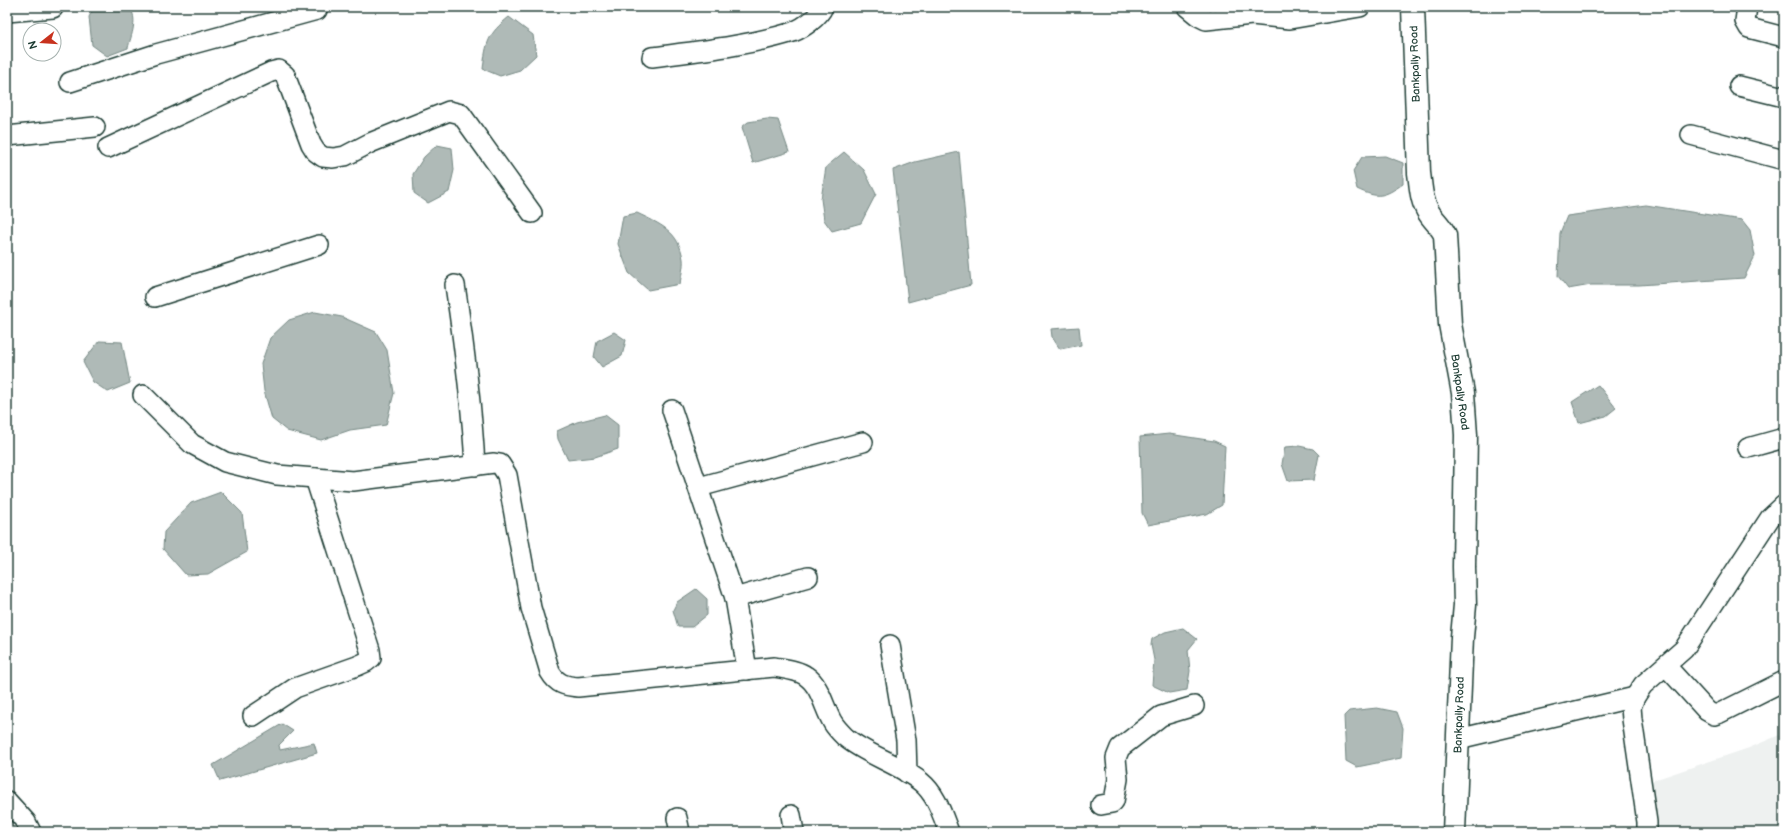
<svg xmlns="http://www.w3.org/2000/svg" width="1791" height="839" viewBox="0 0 1791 839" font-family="'Balsamiq Sans',sans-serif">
  <rect width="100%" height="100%" fill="#fff"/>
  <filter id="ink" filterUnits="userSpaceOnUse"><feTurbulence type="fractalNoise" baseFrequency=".025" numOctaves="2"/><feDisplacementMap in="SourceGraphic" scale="8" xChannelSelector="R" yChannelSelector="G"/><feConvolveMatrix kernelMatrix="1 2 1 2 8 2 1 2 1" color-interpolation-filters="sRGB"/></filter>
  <g filter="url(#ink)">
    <!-- built -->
    <polygon fill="#eef1f0" points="1784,733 1784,832 1653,832 1645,783 1749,748"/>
    <!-- water -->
    <g fill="#afbab7" stroke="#758883">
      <path d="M 94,7 L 129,7 C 139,18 131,36 128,48 L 107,56 L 92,45 L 89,17 Z"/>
      <path d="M 509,17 L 533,35 L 536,55 L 520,70 L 500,76 L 483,69 C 486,42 488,34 509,17 Z"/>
      <polygon points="767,119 778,120 789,152 753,163 742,127 748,122"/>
      <polygon points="437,145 452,148 454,170 449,192 428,203 414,193 413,174 424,157"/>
      <polygon points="844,152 864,170 876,194 861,223 832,231 824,220 821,199 826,167"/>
      <polygon points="959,152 971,285 908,302 893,170 915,162"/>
      <path d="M 1385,156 L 1403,163 L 1403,184 C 1384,197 1378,199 1357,189 L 1353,171 L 1362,157 Z"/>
      <polygon points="1646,205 1742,220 1750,230 1755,256 1744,278 1639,285 1591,285 1568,289 1558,276 1560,233 1567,216"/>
      <path d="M 637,213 C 660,224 679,231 683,259 C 684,266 681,276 680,284 L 648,290 L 629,273 L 618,244 L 623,216 Z"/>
      <polygon points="315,312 342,317 376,332 387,350 394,393 386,425 350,430 321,440 287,431 272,419 264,391 261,364 270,338 289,320"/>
      <polygon points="1079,327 1081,345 1060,349 1052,337 1051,329"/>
      <polygon points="614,332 626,340 622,356 602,367 594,357 597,341"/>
      <polygon points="99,341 122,342 130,383 108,392 93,382 83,362"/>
      <polygon points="1598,385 1616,408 1606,416 1579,423 1572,402"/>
      <polygon points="605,415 618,425 618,449 595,457 568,460 558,439 557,431 577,422"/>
      <polygon points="1169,434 1214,441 1225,446 1222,505 1207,514 1148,525 1142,513 1140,437"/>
      <polygon points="1299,446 1313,449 1319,455 1314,480 1288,481 1282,464 1285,447"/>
      <polygon points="221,492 242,513 247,552 208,574 186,575 163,549 164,532 191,503"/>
      <polygon points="696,589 707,599 707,615 692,627 678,627 673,610 677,602"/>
      <polygon points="1183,628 1197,639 1188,650 1190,671 1187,690 1169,693 1152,685 1154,660 1151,645 1152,639 1165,632"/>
      <polygon points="1377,708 1397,712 1403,728 1401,758 1357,767 1346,761 1344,716 1349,711"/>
      <polygon points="282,724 293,731 279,745 280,750 314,743 317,753 220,781 213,765"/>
    </g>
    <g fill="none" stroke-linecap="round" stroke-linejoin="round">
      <!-- street casing -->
      <g stroke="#1f3d34" stroke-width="22">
        <g id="street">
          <polyline points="1187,7 1198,16 1206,20 1252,15 1290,19 1360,7"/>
          <polyline points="1747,7 1745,21 1749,28 1784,37"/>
          <polyline points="7,12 53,8"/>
          <path d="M 652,57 C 698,51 748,46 793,32 C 803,28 819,17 823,7"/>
          <polyline points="70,82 156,54 317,10"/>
          <polyline points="1739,86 1784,97"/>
          <polyline points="1691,135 1784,160"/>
          <polyline points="7,136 95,127"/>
          <polyline points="108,148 271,72 279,70 285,75 311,144 316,152 323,157 333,158 345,156 370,143 449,111 461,114 532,213"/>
          <path d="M 455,285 C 464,345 472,405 475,466"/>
          <polyline points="155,297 319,245"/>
          <path d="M 143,395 L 192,444 L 225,462 L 277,475 L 353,481 L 494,463 L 500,464 L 507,475 L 531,608 L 550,672 C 557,684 565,686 578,687 L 774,667 C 784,669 798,670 806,676 C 821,686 824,709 833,723 C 836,728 841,733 845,737 C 868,756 898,763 921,782 C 936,794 942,814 949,832"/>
          <polyline points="672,410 735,598 747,670"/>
          <polyline points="1748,448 1784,438"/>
          <polyline points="699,487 863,442"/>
          <polyline points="735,598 808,577"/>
          <polyline points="890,645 906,740 907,773"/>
          <polyline points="1666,666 1707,711 1714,715 1720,713 1784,681"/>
          <polyline points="253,716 295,688 357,666 366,662 371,658 370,650 315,478"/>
          <polyline points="1458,739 1635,697"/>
          <polyline points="7,801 26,822 31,832"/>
          <polyline points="1101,805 1112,803 1114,801 1118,779 1116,758 1120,748 1161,716 1194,706"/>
          <polyline points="791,815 794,832"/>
          <polyline points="677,818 680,832"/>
          <polyline points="1647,832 1647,822 1632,719 1631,707 1635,697 1643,685 1684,649 1770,518 1784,505"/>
        </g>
      </g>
      <!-- secondary casing -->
      <g stroke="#1f3d34" stroke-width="25">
        <path id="secondary" d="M 1413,7 L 1419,173 C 1421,187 1421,201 1429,213 C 1434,221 1441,226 1445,235 L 1450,324 L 1463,393 L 1466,435 L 1464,567 L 1465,605 L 1462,637 L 1454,832"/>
      </g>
      <!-- street -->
      <use href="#street" stroke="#fff" stroke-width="19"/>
      <!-- secondary -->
      <use href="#secondary" stroke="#fff" stroke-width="22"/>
    </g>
  </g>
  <g text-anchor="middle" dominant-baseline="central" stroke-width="3.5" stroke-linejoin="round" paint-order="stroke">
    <!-- street labels -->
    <g font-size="11" fill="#1f3d34" stroke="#fff">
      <text transform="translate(1415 64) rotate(-92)">Bankpally Road</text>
      <text transform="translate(1460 392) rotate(82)">Bankpally Road</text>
      <text transform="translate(1459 715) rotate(-88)">Bankpally Road</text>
    </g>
  </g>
  <!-- margin -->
  <rect width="1791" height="839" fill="none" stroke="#fff" stroke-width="24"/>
  <rect x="12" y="12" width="1767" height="815" fill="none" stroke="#1f3d34" stroke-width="1.5" filter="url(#ink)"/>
  <!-- north arrow -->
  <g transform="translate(42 42) rotate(253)"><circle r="19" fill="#ffffff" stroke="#a5b1ae"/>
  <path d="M0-3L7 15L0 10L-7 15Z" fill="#c8321e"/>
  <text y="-6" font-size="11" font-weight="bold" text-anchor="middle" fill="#1f3d34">N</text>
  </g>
</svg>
